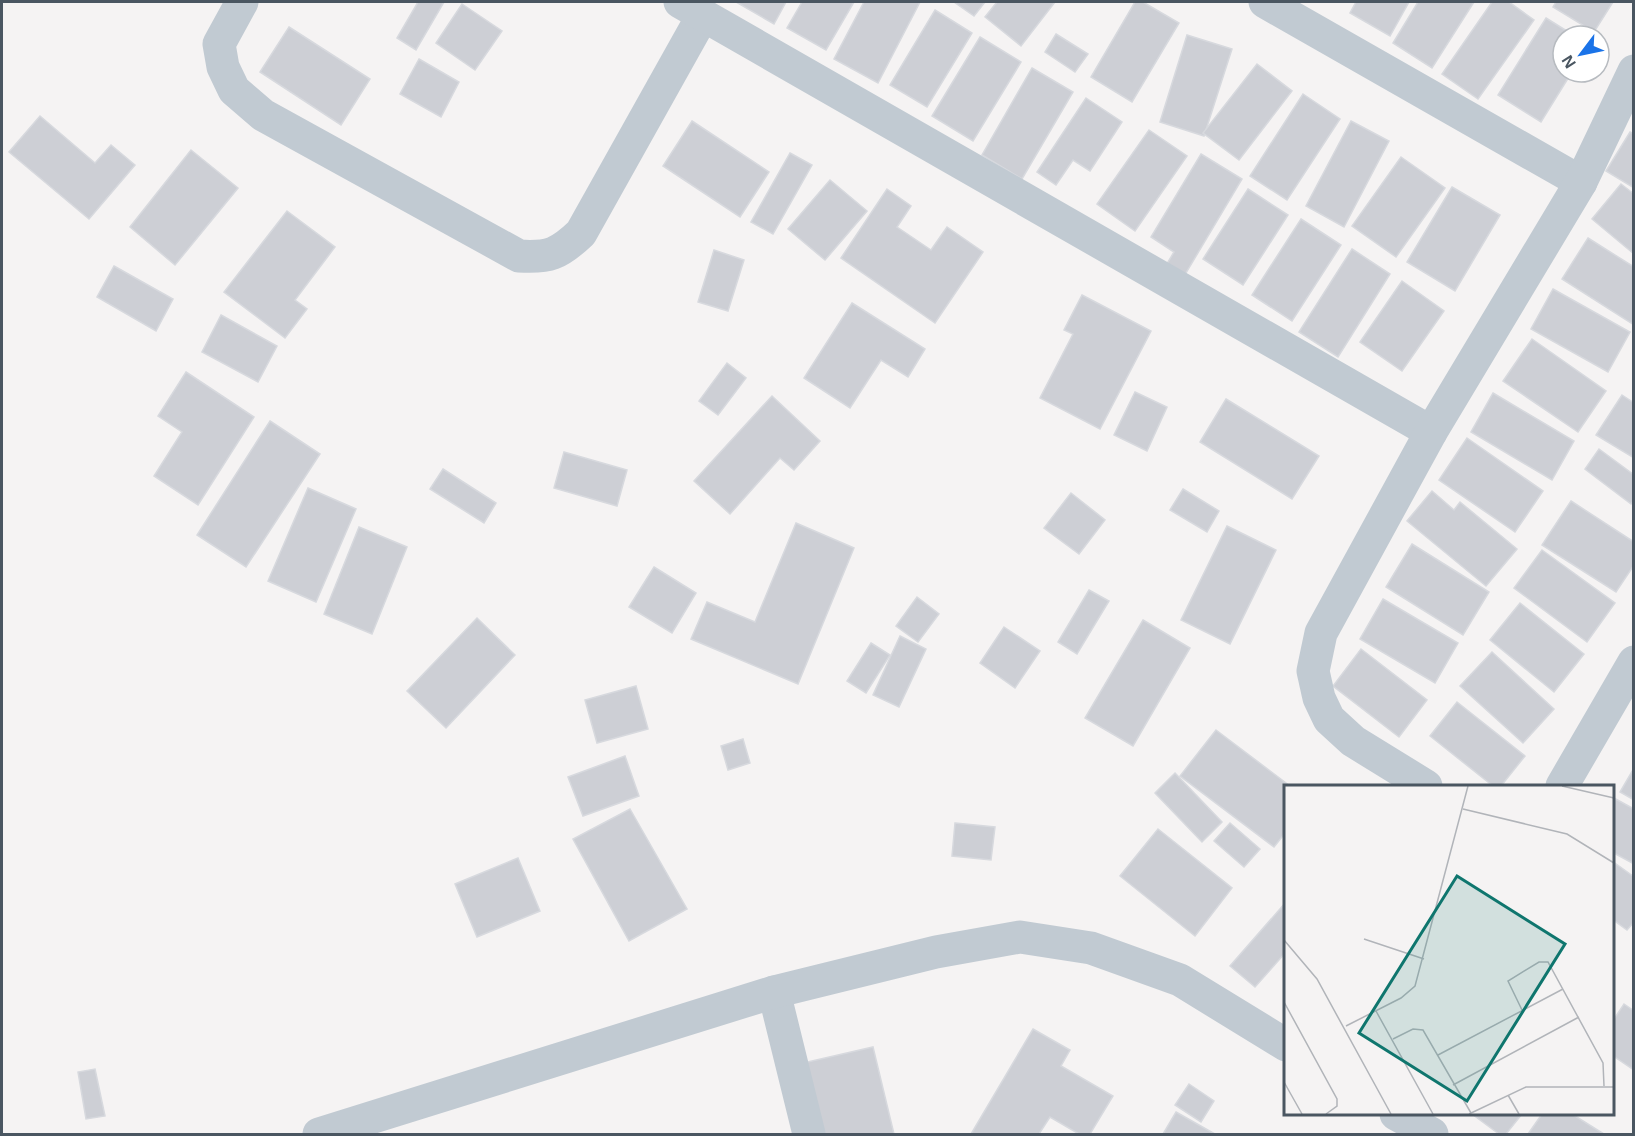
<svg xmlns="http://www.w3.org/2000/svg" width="1635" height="1136" viewBox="0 0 1635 1136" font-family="Helvetica,sans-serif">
  <rect width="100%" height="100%" fill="#f5f3f3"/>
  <!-- building -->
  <g fill="#cdcfd5" stroke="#d7d9de" stroke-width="1.5">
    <polygon points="418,2 444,2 416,50 397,38"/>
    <polygon points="736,2 786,2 774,24"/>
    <polygon points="802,2 854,2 826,50 787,28"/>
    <polygon points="864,2 920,2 878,83 834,59"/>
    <polygon points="954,2 985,2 974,16"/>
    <polygon points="997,2 1055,2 1021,46 985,17"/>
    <polygon points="1135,2 1143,2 1179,23 1132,102 1091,77"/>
    <polygon points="1356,2 1409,2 1390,36 1350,13"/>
    <polygon points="1418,2 1474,2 1432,68 1393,43"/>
    <polygon points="1492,2 1509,2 1534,20 1478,99 1442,74"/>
    <polygon points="1556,2 1613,2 1594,32 1553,7"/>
    <polygon points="462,4 502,31 475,70 436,43"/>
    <polygon points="935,10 972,33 927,107 890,85"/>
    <polygon points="1546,18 1575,36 1563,36 1563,72 1572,72 1541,122 1498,95"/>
    <polygon points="289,27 370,79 341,125 260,72"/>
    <polygon points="1056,34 1088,54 1075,72 1045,52"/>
    <polygon points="1187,35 1232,49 1204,136 1160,122"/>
    <polygon points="980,37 1021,62 973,141 932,116"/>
    <polygon points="419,59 459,82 441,117 400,94"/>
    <polygon points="1257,64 1292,91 1239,160 1203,133"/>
    <polygon points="1032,68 1073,92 1022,179 982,155"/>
    <polygon points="1303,94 1340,119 1287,200 1250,176"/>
    <polygon points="1086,98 1122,122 1090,171 1073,160 1056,185 1037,172"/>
    <polygon points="40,116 95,163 111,145 135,165 89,219 9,152"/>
    <polygon points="692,121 769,172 740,217 663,166"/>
    <polygon points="1351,121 1389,141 1344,227 1306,206"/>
    <polygon points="1149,130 1187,156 1135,231 1097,204"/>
    <polygon points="1630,132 1634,134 1634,188 1606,171"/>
    <polygon points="191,150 238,188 175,265 130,227"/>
    <polygon points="790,153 812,165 773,234 751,222"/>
    <polygon points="1201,154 1242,179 1180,283 1162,272 1174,252 1151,237"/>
    <polygon points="1401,157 1445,188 1396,257 1352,226"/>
    <polygon points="830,180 867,211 825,260 788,229"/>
    <polygon points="1621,184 1634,194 1634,254 1592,219"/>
    <polygon points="1452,187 1500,215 1455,291 1407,262"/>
    <polygon points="887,189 911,206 897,227 931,250 947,227 983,252 935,323 841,258"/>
    <polygon points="1248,189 1288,215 1243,285 1203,259"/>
    <polygon points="287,211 335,247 295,300 307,309 285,338 224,292"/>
    <polygon points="1301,219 1341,245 1292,321 1252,295"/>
    <polygon points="1588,238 1634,267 1634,325 1562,279"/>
    <polygon points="1352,249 1390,274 1338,357 1299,332"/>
    <polygon points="714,250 744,260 728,311 698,302"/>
    <polygon points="114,266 173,299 156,331 97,297"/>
    <polygon points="1402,281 1444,311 1402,371 1360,342"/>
    <polygon points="1553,289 1630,332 1608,372 1531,329"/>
    <polygon points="1082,295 1151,331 1100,429 1040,398 1073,334 1064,330"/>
    <polygon points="852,303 925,349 908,377 881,360 850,408 804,378"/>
    <polygon points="221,315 277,346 258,382 202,352"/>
    <polygon points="1532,339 1606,391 1578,432 1503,381"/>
    <polygon points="727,363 746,378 718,415 699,401"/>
    <polygon points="186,372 254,417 198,505 154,476 182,432 158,416"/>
    <polygon points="1135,392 1167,407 1147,451 1114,435"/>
    <polygon points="1493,393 1574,441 1552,480 1471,432"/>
    <polygon points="1622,395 1634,403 1634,458 1596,435"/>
    <polygon points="772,396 820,441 794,470 780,458 730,514 694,481"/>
    <polygon points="1226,399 1319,456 1292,499 1200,442"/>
    <polygon points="270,421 320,454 246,567 197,535"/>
    <polygon points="1467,438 1543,491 1515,532 1439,480"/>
    <polygon points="1599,449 1634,475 1634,500 1631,504 1585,469"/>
    <polygon points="564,452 627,470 617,506 554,488"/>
    <polygon points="443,469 496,503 484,523 430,489"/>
    <polygon points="308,488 356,509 316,602 268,581"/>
    <polygon points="1183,489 1219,511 1207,532 1170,510"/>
    <polygon points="1432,491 1454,510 1460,502 1517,549 1486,586 1407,521"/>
    <polygon points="1071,493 1105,520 1079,554 1044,528"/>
    <polygon points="1571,501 1634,542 1634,565 1616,592 1542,545"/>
    <polygon points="796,523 854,548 798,684 691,639 707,602 755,622"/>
    <polygon points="1227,526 1276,550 1230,644 1181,620"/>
    <polygon points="359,527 407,547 372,634 324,614"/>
    <polygon points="1412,544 1489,592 1463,635 1386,587"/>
    <polygon points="1542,550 1615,603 1587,642 1514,588"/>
    <polygon points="654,567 696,593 672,633 629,607"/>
    <polygon points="1089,590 1109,601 1077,654 1058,642"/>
    <polygon points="917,597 939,614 918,642 896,626"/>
    <polygon points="1383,599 1458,643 1435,683 1360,639"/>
    <polygon points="1520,603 1584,654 1554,692 1490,640"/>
    <polygon points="477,618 515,655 446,728 407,691"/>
    <polygon points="1143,620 1190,648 1133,746 1085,718"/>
    <polygon points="1004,627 1040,651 1015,688 980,663"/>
    <polygon points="900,636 926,649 899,707 873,695"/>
    <polygon points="871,643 890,655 866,693 847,681"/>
    <polygon points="1361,649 1427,700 1399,737 1333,686"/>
    <polygon points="1492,652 1554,709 1523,743 1460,686"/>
    <polygon points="636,686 648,729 597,743 585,700"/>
    <polygon points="1457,702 1525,756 1501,786 1493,786 1430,736"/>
    <polygon points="1216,730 1290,786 1286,786 1286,832 1274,847 1180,776"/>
    <polygon points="743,739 750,763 728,770 721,746"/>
    <polygon points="625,756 639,796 583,816 568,777"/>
    <polygon points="1634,768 1634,800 1620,792"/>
    <polygon points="1175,773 1222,822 1202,842 1155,793"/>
    <polygon points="1612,797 1634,809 1634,864 1612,852"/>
    <polygon points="630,809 687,909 629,941 573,839"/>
    <polygon points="955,823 995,827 991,860 952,856"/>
    <polygon points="1230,823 1260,849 1244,867 1214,841"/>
    <polygon points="1158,829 1232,888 1195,936 1120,876"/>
    <polygon points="518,858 540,911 477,937 455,884"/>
    <polygon points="1612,861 1634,877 1634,922 1627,930 1612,919"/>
    <polygon points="1286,902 1286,952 1255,987 1230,966"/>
    <polygon points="1624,1004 1634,1011 1634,1070 1612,1055 1612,1022"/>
    <polygon points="1033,1029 1070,1050 1061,1066 1113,1096 1090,1134 1079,1134 1050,1117 1039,1134 971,1134"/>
    <polygon points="873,1047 894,1134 820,1134 803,1063"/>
    <polygon points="95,1069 105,1116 86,1119 78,1072"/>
    <polygon points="1189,1084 1214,1101 1201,1122 1175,1105"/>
    <polygon points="1176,1112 1215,1134 1163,1134"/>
    <polygon points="1472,1114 1522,1114 1506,1134 1499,1134"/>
    <polygon points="1542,1114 1572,1114 1604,1134 1528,1134"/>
  </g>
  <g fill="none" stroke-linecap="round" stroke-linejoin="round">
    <!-- minor -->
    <g stroke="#c1cad2" stroke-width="33">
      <path d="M 242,2 L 219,44 L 223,67 L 234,90 L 263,115 L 519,256 C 549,258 559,254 581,233 L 703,15"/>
      <polyline points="680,2 1431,432"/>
      <polyline points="1265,2 1581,182"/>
      <polyline points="1426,786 1353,741 1329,719 1319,698 1313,671 1321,633 1431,432 1581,182 1634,71"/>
      <polyline points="1562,786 1634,662"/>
      <polyline points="774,992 809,1134"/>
      <polyline points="1396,1114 1432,1134"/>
      <polyline points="319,1134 774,992 936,952 1020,937 1091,948 1180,980 1286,1045"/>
    </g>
  </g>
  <!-- overview -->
  <g transform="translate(1284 785)">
    <rect width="330" height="330" fill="#f5f3f3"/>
    <path fill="none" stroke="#b1b4b9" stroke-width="1.5" d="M 278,1 L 330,13M 179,24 L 283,49 L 330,78M 80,154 L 140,174M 0,155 L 33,194 L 107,329M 0,217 L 53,314 L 53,321 L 42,329M 238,225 L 224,196 L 255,177 L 264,177 L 319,278 L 320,301M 92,226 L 149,329M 62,241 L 117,213 L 131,201 L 184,1M 109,254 L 129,244 L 139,245 L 187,328M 154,270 L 279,204M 0,297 L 18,329M 169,300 L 295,232M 224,310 L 235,329M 185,329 L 242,302 L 330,302"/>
    <path fill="#0f766e" fill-opacity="0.15" stroke="#0f766e" stroke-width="3" d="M 173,91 L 281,159 L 183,316 L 75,248 Z"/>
    <rect width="330" height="330" fill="none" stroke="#4a5661" stroke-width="3"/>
  </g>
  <!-- border -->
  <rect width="1635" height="1136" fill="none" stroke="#4a5661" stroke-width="6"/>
  <!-- north arrow -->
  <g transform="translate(1581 54) rotate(238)"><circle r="28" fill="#ffffff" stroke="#b7bbc0" stroke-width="1.5"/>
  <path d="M0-4.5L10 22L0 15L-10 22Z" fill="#1a73e8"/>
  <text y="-9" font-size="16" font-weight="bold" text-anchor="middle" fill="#4a5661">N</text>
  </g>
</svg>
